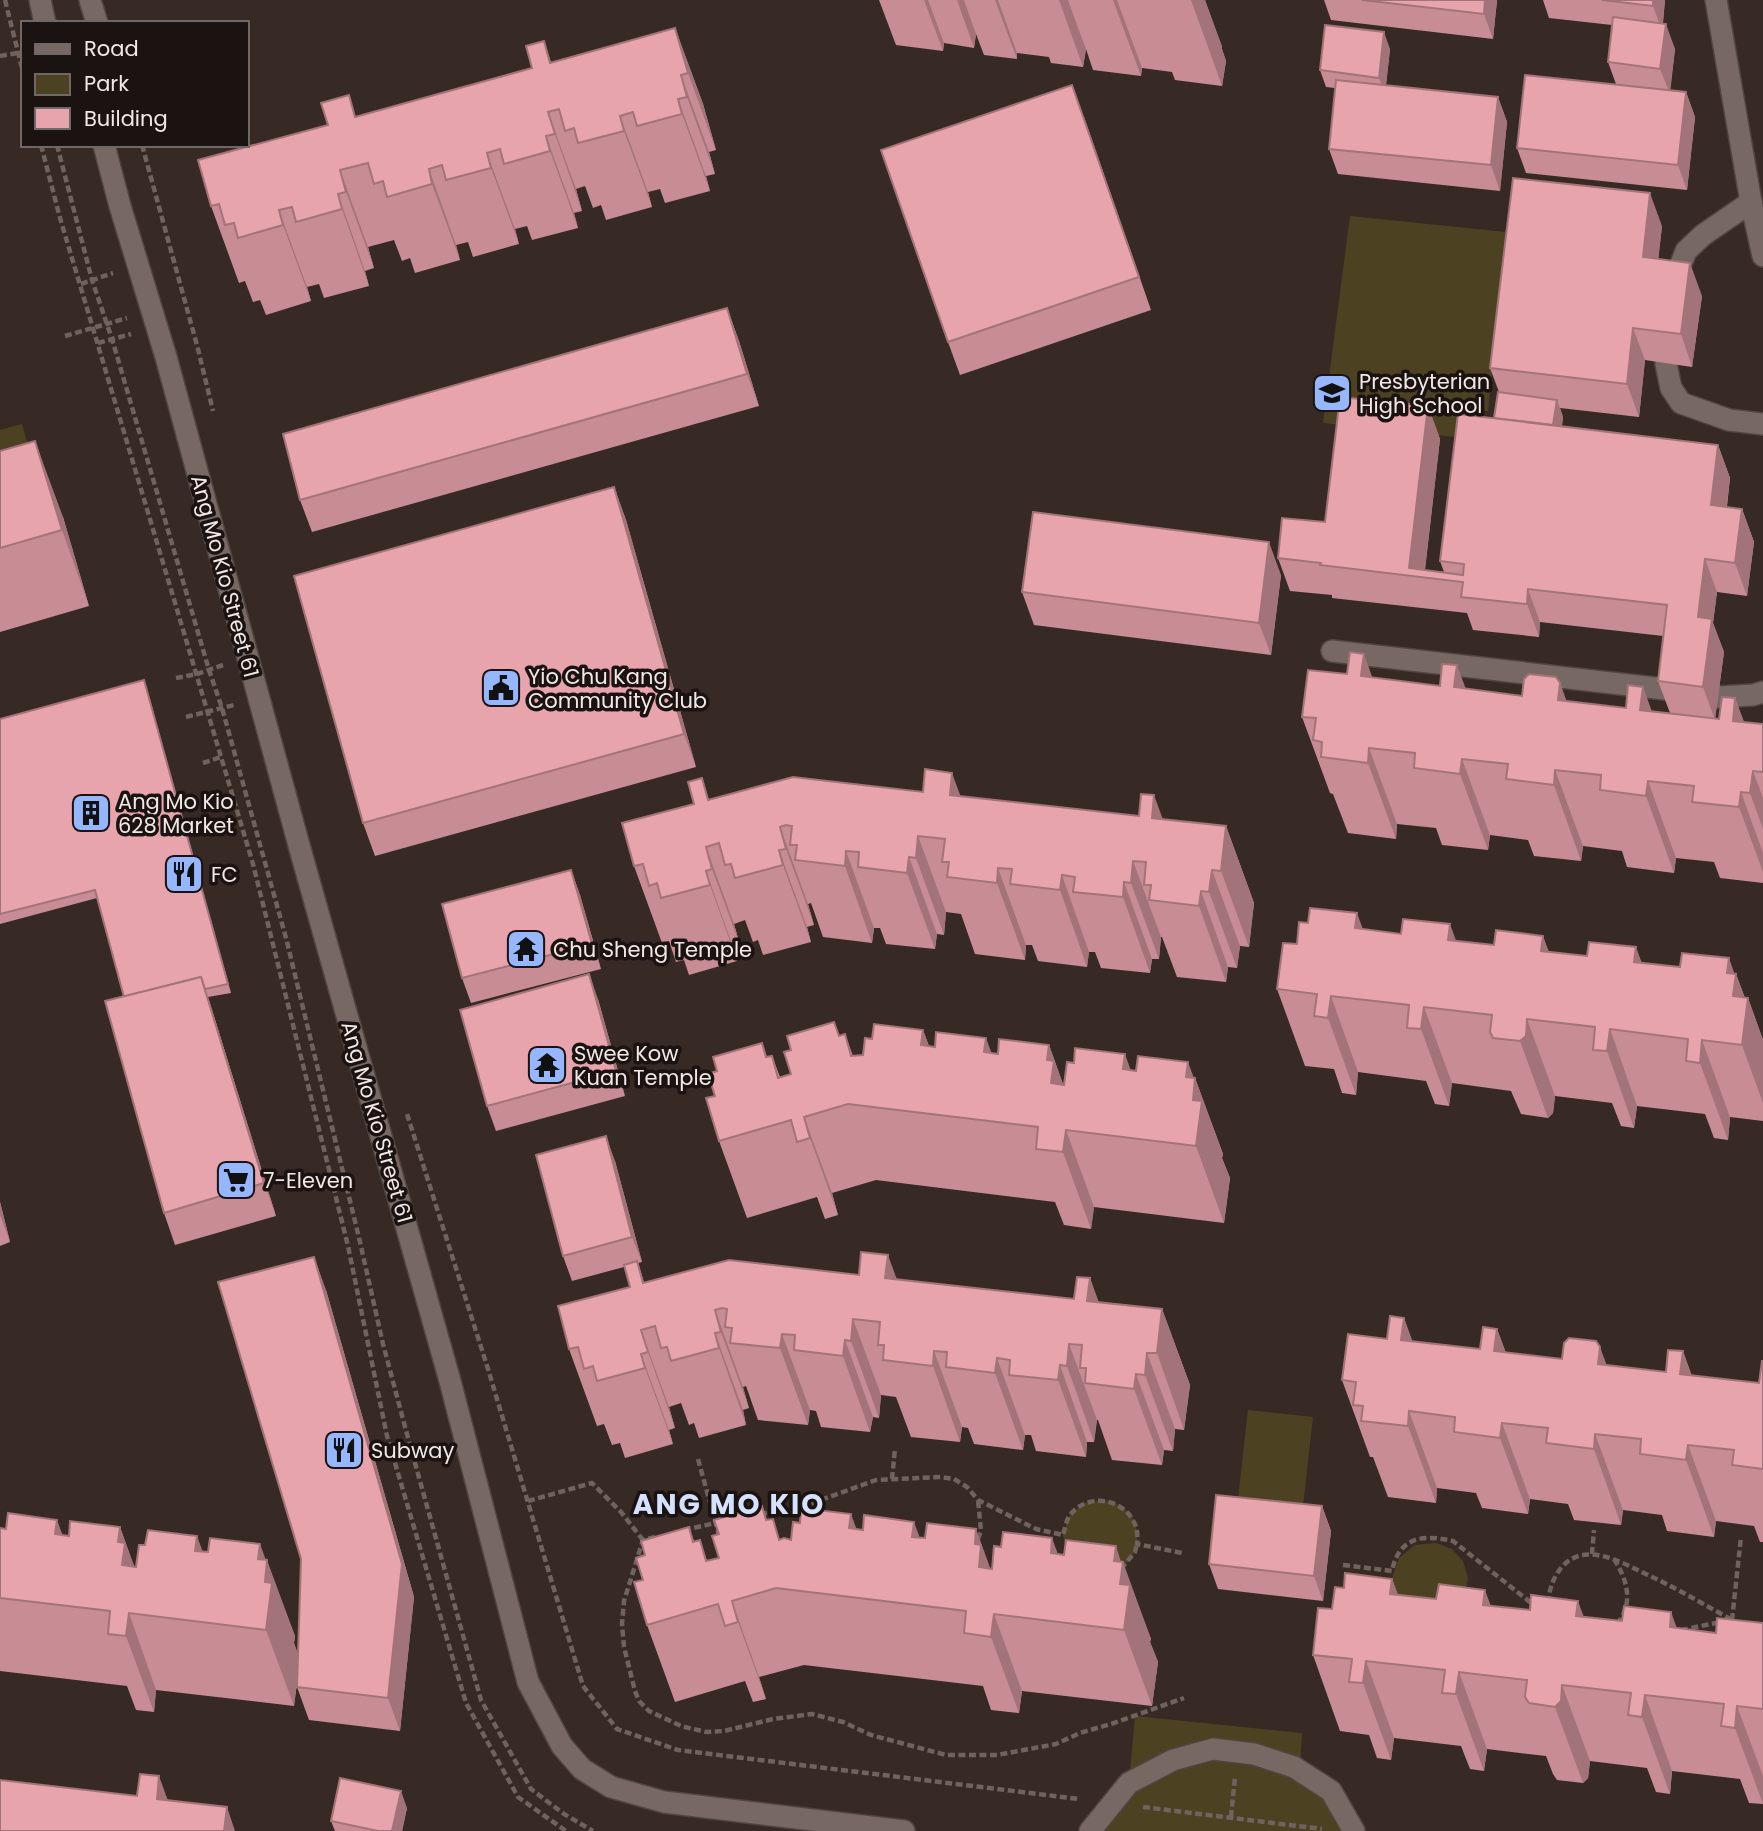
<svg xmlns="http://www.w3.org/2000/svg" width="1763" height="1831" viewBox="0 0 1763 1831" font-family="Poppins,sans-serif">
  <rect width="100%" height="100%" fill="#372924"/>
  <!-- green -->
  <g fill="#4c4222">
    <polygon points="1350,216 1506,232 1488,411 1479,411 1474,439 1323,423"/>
    <polygon points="22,424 46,511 0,525 0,430"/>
    <polygon points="1248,1410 1313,1417 1301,1524 1236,1516"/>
    <polygon points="1106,1500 1122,1506 1134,1519 1138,1535 1135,1552 1123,1568 1067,1555 1063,1535 1069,1516 1086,1502"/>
    <polygon points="1436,1543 1452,1549 1463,1561 1468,1578 1465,1595 1452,1611 1397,1598 1392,1578 1399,1558 1415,1545"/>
    <polygon points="1135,1716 1302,1733 1300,1771 1354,1831 1091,1831 1129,1783"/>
  </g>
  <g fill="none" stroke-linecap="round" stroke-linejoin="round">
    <!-- minor casing -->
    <g stroke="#514541" stroke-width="24">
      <g id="minor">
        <polyline points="40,0 45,23"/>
        <polyline points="90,0 97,23"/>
        <polyline points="1716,0 1751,202 1763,256"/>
        <polyline points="104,145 120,206 166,357 300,849 450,1381 528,1682 562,1746 582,1769 611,1787 664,1802 904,1831"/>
        <polyline points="1672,287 1686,251 1703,235 1751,202"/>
        <polyline points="1666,364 1671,388 1681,403 1729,420 1763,424"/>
        <polyline points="1332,651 1673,690"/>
        <polyline points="1718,697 1753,695 1763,692"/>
        <polyline points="1090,1831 1129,1783 1173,1760 1213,1749 1254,1754 1294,1767 1331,1791 1354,1831"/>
      </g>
    </g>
    <!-- path -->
    <g stroke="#70635e" stroke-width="4.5" stroke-dasharray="7 3.5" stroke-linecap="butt">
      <polyline points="5,0 23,72"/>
      <polyline points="0,56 23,52"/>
      <polyline points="41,145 60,218 253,864 348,1246 387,1436 466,1703 518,1797 566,1831"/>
      <polyline points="57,145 92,280 112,339 209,670 222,708 286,938 360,1242 383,1344 408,1438 481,1700 531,1789 564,1814 593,1831"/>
      <polyline points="142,145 198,349 213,411"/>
      <polyline points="81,284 113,273"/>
      <polyline points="65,336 127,318"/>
      <polyline points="98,343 131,334"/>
      <polyline points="176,678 197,674 223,665"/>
      <polyline points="186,717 234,705"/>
      <polyline points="203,763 221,757"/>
      <polyline points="407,1114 488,1369 583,1686 617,1729 678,1750 1079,1799"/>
      <polyline points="698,1459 720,1539"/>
      <polyline points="892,1479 895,1449"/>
      <polyline points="528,1501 592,1483 621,1512 643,1540"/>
      <path d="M 760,1514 L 807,1505 L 876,1480 L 941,1477 L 954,1479 L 967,1487 L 978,1500 L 1036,1529 L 1063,1535 C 1065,1529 1066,1520 1070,1515 C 1094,1485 1143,1506 1137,1544 L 1182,1553"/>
      <polyline points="684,1530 720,1522"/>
      <polyline points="655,1537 643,1540 624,1601 622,1624 624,1647 635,1691 639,1701 649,1711 681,1726 706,1732 724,1731 773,1719 812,1714 843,1722 871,1735 946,1755 997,1755 1056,1744 1080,1733 1114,1723 1184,1698"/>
      <polyline points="978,1539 981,1531 978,1500"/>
      <polyline points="1592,1554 1594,1530"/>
      <path d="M 1614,1559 C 1628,1581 1634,1604 1616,1625"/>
      <path d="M 1343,1565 L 1392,1571 C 1399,1537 1422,1534 1453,1541 L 1535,1606"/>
      <polyline points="1121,1569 1135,1552 1137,1544"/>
      <path d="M 1548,1603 C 1549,1590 1553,1578 1561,1568 C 1585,1539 1624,1564 1650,1576 C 1678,1589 1705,1605 1732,1620 L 1729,1620"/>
      <polyline points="1732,1620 1741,1537"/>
      <polyline points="1681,1630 1721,1622"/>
      <polyline points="1143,1807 1322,1829"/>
      <polyline points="1231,1817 1235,1777"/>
    </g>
    <!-- minor -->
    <use href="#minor" stroke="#786863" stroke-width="21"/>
  </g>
  <!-- wall -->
  <g fill="#c88d94">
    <polygon points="879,0 1205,0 1226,61 1222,86 1175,80 1172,72 1142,68 1141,76 1093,70 1086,49 1083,67 1051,63 1049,57 1017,53 1017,59 984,55 976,34 974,48 944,43 943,51 896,45"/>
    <polygon points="1324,0 1497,0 1493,39 1331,20"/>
    <polygon points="1543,0 1665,0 1663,23 1675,49 1670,90 1686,92 1695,117 1687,190 1526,173 1517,148 1616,84 1608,62 1612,25 1549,18"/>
    <polygon points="675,28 703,104 716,150 709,152 715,174 706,176 710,191 665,203 660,189 648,192 652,207 606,220 601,205 593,208 585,186 576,189 582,211 574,213 578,228 532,240 527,226 515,229 519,244 473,257 468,242 456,245 460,260 415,273 410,258 402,261 394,240 368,247 374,268 365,271 369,286 324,298 319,284 307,287 311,301 266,315 260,300 253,302 245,281 239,283 211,206 328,125 532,68 544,41 551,62"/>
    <polygon points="1390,49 1386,85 1498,97 1507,122 1500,191 1338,174 1329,149 1335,88 1326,87 1320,70"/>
    <polygon points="1084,117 1151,310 960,375 948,342"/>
    <polygon points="1662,226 1658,259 1702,296 1692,367 1645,360 1639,417 1560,408 1563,417 1562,426 1718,445 1730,478 1727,507 1742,509 1754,542 1747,596 1717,592 1713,623 1724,652 1715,719 1719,719 1735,698 1744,722 1763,724 1763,883 1720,878 1714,862 1676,858 1674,873 1627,867 1622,851 1583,846 1581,861 1534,856 1528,840 1490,835 1488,850 1442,845 1436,828 1397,824 1396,839 1348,833 1333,794 1330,793 1302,717 1372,678 1522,696 1560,683 1566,701 1626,708 1643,687 1651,711 1670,713 1658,681 1663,636 1540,622 1539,637 1473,630 1467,613 1332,598 1332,595 1290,591 1278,558 1325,522 1428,406 1440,439 1425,570 1444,572 1440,561 1494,418 1499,392 1490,368"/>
    <polygon points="727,308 739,341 759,406 312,532 300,500"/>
    <polygon points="0,451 63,517 89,606 0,632"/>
    <polygon points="614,487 626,520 696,767 375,856 363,823"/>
    <polygon points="1281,575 1271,655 1034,625 1022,592"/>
    <polygon points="144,680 231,993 208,997 276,1216 175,1245 164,1213 124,997 97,898 0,924 0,719"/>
    <polygon points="702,778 709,800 961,796 1226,826 1254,903 1249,947 1240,946 1237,968 1228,967 1226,982 1177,977 1162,937 1161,937 1159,959 1152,959 1150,973 1101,968 1095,952 1089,952 1087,967 1038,961 1032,945 1026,945 1025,960 975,954 961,914 946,912 944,935 937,934 935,949 886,944 880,928 874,928 872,943 823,937 811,903 808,904 814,925 807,927 811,942 763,955 758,940 753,942 745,920 734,924 740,945 733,947 737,961 689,975 684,960 676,962 669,941 662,943 634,866 694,804"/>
    <polygon points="571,870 580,895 601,969 471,1003 462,978"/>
    <polygon points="1308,923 1494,945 1543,936 1548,952 1736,974 1745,998 1748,998 1763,1040 1763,1121 1730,1117 1728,1140 1714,1138 1705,1114 1637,1106 1634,1128 1621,1126 1612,1103 1555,1096 1553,1113 1548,1118 1521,1114 1511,1091 1452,1083 1449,1106 1435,1104 1426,1081 1358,1072 1356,1095 1342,1093 1334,1069 1305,1066 1277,989 1297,944"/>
    <polygon points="598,999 625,1096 496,1131 487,1106"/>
    <polygon points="834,1022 839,1036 845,1034 853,1056 863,1055 872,1039 923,1030 929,1046 998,1054 1049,1045 1063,1084 1130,1070 1195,1078 1223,1154 1222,1158 1230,1178 1224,1223 1094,1207 1091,1229 1064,1225 1055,1202 876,1180 832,1193 838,1215 825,1219 817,1197 747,1218 719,1141 715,1096 717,1071 762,1043 767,1057 772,1056 780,1077 791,1074 791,1050"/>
    <polygon points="615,1161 642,1262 638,1263 644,1282 897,1279 1074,1299 1090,1278 1098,1302 1162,1309 1190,1385 1184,1430 1175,1429 1173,1451 1164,1450 1162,1465 1112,1460 1098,1420 1097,1420 1094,1442 1087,1442 1086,1457 1036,1451 1031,1435 1025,1435 1023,1450 974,1444 968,1428 962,1427 960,1442 911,1437 896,1397 881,1395 879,1418 873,1417 870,1432 821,1427 816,1411 810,1410 808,1425 758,1420 746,1386 743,1387 749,1408 743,1410 746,1425 699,1438 694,1423 689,1425 681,1403 669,1407 675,1428 669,1430 673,1444 625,1458 620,1443 612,1445 604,1424 597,1426 569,1349 630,1287 624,1267 572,1281 563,1256"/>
    <polygon points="0,1202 10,1242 0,1246"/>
    <polygon points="326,1290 414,1597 400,1731 309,1720 297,1687 298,1676 294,1706 156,1690 154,1712 136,1710 127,1686 0,1671 0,1528 6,1529 57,1520 62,1535 69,1536 120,1527 134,1567 203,1552 265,1559 295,1636 294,1643 298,1655"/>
    <polygon points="1404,1318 1412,1342 1480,1349 1497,1329 1506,1353 1666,1372 1683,1351 1691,1375 1759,1383 1763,1361 1763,1542 1760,1542 1754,1526 1716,1521 1714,1537 1667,1531 1662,1515 1623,1510 1621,1525 1574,1520 1568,1504 1530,1499 1528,1514 1482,1508 1476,1493 1437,1488 1436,1503 1388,1497 1373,1457 1370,1457 1342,1380 1387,1339"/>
    <polygon points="762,1506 767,1520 780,1540 791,1540 856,1529 920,1538 991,1569 1058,1554 1121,1562 1151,1639 1150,1642 1158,1662 1152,1706 1022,1691 1019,1713 991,1710 983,1686 804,1665 759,1677 766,1699 753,1702 745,1681 675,1702 647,1625 643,1580 645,1555 689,1527 694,1541 700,1540 707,1561 719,1558 719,1534"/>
    <polygon points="1322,1506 1331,1531 1323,1601 1218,1589 1209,1564"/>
    <polygon points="1392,1579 1398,1595 1716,1633 1763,1623 1763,1804 1749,1803 1740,1779 1672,1771 1670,1794 1656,1792 1647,1768 1590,1761 1588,1778 1583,1783 1557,1780 1553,1774 1546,1756 1487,1749 1484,1771 1470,1769 1461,1746 1394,1738 1391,1760 1377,1758 1369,1735 1340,1731 1313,1655 1332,1609 1344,1588"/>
    <polygon points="407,1808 402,1831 335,1831 331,1821"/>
  </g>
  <!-- shaded-wall -->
  <g fill="#a27378">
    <polygon points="924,0 928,0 944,43 943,51"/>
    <polygon points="957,0 964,0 976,34 974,48"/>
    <polygon points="995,0 998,0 1017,53 1017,59"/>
    <polygon points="1059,0 1068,0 1077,25 1086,49 1083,67"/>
    <polygon points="1113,0 1117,0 1142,68 1141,76"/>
    <polygon points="1191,0 1205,0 1222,46 1222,49 1226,61 1222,86"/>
    <polygon points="1485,0 1497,0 1493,39 1484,14"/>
    <polygon points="1653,0 1665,0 1662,31 1653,6"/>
    <polygon points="1666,24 1675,49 1670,94 1660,69"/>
    <polygon points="675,28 703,104 716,150 688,73"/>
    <polygon points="1384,32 1390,49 1385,94 1379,78"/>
    <polygon points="681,75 709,152 715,174 687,97"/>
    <polygon points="1686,92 1695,117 1687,190 1678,165"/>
    <polygon points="1498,97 1507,122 1500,191 1491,165"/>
    <polygon points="678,99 706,176 710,191 682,114"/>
    <polygon points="548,112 576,189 582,211 555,134"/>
    <polygon points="620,116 648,192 652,207 624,131"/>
    <polygon points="546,136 574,213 578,228 550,151"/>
    <polygon points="487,153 515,229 519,244 491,168"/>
    <polygon points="429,169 456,245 460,260 432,184"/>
    <polygon points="340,170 368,247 374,268 346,192"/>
    <polygon points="1650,193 1662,226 1655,290 1643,257"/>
    <polygon points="338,194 365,271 369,286 342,209"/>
    <polygon points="279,210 307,287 311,301 283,225"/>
    <polygon points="1690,263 1702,296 1692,367 1681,334"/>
    <polygon points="727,308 739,341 759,406 747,374"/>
    <polygon points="1633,328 1645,360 1639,417 1627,384"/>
    <polygon points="1557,400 1563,417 1558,451 1552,435"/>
    <polygon points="1428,406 1440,439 1424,577 1409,568"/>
    <polygon points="35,441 63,517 89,606 62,530"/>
    <polygon points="1718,445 1730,478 1723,538 1711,505"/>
    <polygon points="614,487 626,520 696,767 684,734"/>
    <polygon points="1742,509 1754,542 1747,596 1735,563"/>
    <polygon points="1269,542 1281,575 1271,655 1259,623"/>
    <polygon points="1705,559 1717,592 1713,623 1724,652 1715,720 1703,687 1698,617"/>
    <polygon points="1528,589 1540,622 1539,637 1527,604"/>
    <polygon points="1364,654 1391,730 1361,676"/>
    <polygon points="1457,665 1485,741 1454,687"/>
    <polygon points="144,680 147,689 231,993 228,984"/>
    <polygon points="1560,683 1588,760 1558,700"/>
    <polygon points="1643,687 1671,764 1640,710"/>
    <polygon points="1735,698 1762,772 1753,771 1763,798 1763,829 1750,793 1733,721"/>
    <polygon points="1369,748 1397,824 1396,839 1368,763"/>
    <polygon points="1462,759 1490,835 1488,850 1460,774"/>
    <polygon points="1555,770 1583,846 1581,861 1554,785"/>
    <polygon points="952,773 980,849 950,795"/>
    <polygon points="1648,781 1676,858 1674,873 1646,796"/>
    <polygon points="1741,792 1763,853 1763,872 1739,807"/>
    <polygon points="1154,795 1182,872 1152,818"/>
    <polygon points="1226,826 1254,903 1249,947 1221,871"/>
    <polygon points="780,827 808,904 814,925 786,849"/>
    <polygon points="918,836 946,912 944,935 916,858"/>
    <polygon points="706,847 734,924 740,945 712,869"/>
    <polygon points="779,850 807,927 811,942 783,865"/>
    <polygon points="846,851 874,928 872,943 845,866"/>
    <polygon points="909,857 937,934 935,949 907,873"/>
    <polygon points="1133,861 1161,937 1159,959 1131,883"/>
    <polygon points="998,868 1026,945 1025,960 997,883"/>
    <polygon points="571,870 580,895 601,969 592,944"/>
    <polygon points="1212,870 1240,946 1237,968 1209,892"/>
    <polygon points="706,871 733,947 737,961 710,885"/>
    <polygon points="1062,875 1089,952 1087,967 1060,890"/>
    <polygon points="1124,882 1152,959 1150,973 1123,897"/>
    <polygon points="1201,891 1228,967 1226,982 1199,906"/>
    <polygon points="1357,913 1385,990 1355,928"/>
    <polygon points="1450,924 1478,1001 1448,940"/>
    <polygon points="1543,936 1571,1012 1541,951"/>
    <polygon points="1636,947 1664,1023 1634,962"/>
    <polygon points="1729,958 1736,978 1736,974 1747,1004 1748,998 1763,1040 1763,1103 1742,1045 1733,996 1727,973"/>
    <polygon points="589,974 598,999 625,1096 616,1071"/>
    <polygon points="201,977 212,1010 276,1216 264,1183"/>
    <polygon points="1331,996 1358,1072 1356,1095 1328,1018"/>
    <polygon points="1424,1007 1452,1083 1449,1106 1421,1029"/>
    <polygon points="1527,1019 1555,1096 1553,1113 1548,1118 1520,1041"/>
    <polygon points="1610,1029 1637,1106 1634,1128 1607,1051"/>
    <polygon points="923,1030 951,1106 921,1045"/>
    <polygon points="986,1038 1014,1114 984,1052"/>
    <polygon points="1702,1040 1730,1117 1728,1140 1700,1063"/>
    <polygon points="1049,1045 1076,1121 1051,1083 1047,1060"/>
    <polygon points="1125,1054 1152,1130 1123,1069"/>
    <polygon points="1188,1062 1195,1081 1195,1078 1223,1154 1222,1158 1230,1178 1224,1223 1196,1146 1186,1077"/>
    <polygon points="804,1117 832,1193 838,1215 810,1138"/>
    <polygon points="1066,1130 1094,1207 1091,1229 1063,1152"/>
    <polygon points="606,1136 615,1161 642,1262 632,1237"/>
    <polygon points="0,1202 10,1242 0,1215"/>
    <polygon points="888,1255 916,1332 885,1278"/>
    <polygon points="314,1257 326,1290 414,1597 400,1731 388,1698"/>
    <polygon points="1090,1278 1118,1355 1087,1301"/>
    <polygon points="1162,1309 1190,1385 1184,1430 1157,1353"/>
    <polygon points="715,1310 743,1387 749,1408 721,1332"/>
    <polygon points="1404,1318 1432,1394 1401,1340"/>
    <polygon points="853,1319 881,1395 879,1418 851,1341"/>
    <polygon points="1497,1329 1525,1405 1494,1351"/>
    <polygon points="641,1330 669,1407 675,1428 648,1352"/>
    <polygon points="715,1333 743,1410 746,1425 719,1348"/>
    <polygon points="782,1334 810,1410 808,1425 780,1348"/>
    <polygon points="845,1340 873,1417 870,1432 843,1356"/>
    <polygon points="1069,1344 1097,1420 1094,1442 1067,1366"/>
    <polygon points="1600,1347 1628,1423 1598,1364"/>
    <polygon points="934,1351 962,1427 960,1442 933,1366"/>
    <polygon points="1683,1351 1711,1428 1680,1374"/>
    <polygon points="1147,1353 1175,1429 1173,1451 1145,1375"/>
    <polygon points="641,1354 669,1430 673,1444 645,1368"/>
    <polygon points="997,1358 1025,1435 1023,1450 995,1373"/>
    <polygon points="1060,1365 1087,1442 1086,1457 1058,1380"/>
    <polygon points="1136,1374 1164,1450 1162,1465 1134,1389"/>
    <polygon points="1409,1411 1437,1488 1436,1503 1408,1426"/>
    <polygon points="1502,1423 1530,1499 1528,1514 1500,1438"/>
    <polygon points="1595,1434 1623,1510 1621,1525 1594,1449"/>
    <polygon points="1688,1445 1716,1521 1714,1537 1686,1460"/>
    <polygon points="1322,1506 1331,1531 1323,1601 1314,1576"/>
    <polygon points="851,1514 879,1591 849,1528"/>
    <polygon points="57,1520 84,1596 55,1534"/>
    <polygon points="914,1522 942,1598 912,1537"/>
    <polygon points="120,1527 148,1604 122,1565 118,1542"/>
    <polygon points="976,1529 1004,1606 979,1567 975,1544"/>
    <polygon points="197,1536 225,1612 195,1551"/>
    <polygon points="1052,1538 1080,1615 1051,1553"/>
    <polygon points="260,1544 267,1563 267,1560 295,1636 294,1643 300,1659 294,1706 266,1630 258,1559"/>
    <polygon points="1116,1546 1122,1565 1123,1562 1151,1639 1150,1642 1158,1662 1152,1706 1124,1630 1120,1584 1114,1561"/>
    <polygon points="1392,1579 1420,1655 1390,1594"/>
    <polygon points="1485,1590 1513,1666 1483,1605"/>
    <polygon points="732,1601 759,1677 766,1699 738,1622"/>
    <polygon points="1578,1601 1606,1677 1576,1616"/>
    <polygon points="1671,1612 1699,1689 1670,1627"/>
    <polygon points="129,1613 156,1690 154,1712 126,1636"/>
    <polygon points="994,1614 1022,1691 1019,1713 991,1637"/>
    <polygon points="1366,1661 1394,1738 1391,1760 1363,1683"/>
    <polygon points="1459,1672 1487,1749 1484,1771 1456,1694"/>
    <polygon points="1562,1685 1590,1761 1588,1778 1583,1783 1555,1707"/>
    <polygon points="1645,1695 1672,1771 1670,1794 1642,1717"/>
    <polygon points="1737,1706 1763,1776 1763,1804 1735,1728"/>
    <polygon points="159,1776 179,1831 157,1799"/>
    <polygon points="401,1791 407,1808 402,1831 392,1831"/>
    <polygon points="227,1807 235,1831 224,1831"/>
  </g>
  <!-- building -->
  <g fill="#e8a4ac" stroke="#a27378" stroke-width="2">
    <polygon points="1362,0 1485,0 1484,14"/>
    <polygon points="1602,0 1653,0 1653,6"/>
    <polygon points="1613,17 1666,24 1660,69 1608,62"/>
    <polygon points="1325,25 1384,32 1379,78 1320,70"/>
    <polygon points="675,28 688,73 681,75 687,97 678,99 682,114 637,126 633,112 620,116 624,131 578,143 574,128 565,131 559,109 548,112 555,134 546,136 550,151 504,164 500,149 487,153 491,168 446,180 442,165 429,169 432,184 387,197 383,181 374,184 368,163 340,170 346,192 338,194 342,209 296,222 292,207 279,210 283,225 238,238 234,223 225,225 219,204 211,206 198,160 328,125 321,103 349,95 355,117 532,68 526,46 544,41 550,63"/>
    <polygon points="1525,75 1686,92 1678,165 1517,148"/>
    <polygon points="1336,80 1498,97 1491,165 1329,149"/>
    <polygon points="1072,85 1139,277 948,342 881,150"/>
    <polygon points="1513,178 1650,193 1643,257 1690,263 1681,334 1633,328 1627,384 1490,368"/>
    <polygon points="727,308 747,374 300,500 283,434"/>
    <polygon points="1498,392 1557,400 1553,425 1494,418"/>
    <polygon points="1340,397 1428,406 1409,568 1463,575 1464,564 1440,561 1458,414 1718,445 1711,505 1742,509 1735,563 1705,559 1698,617 1712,619 1703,687 1658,681 1667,605 1528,589 1527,604 1461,597 1463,582 1320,565 1321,563 1278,558 1282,518 1325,522"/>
    <polygon points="35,441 62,530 0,548 0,451"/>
    <polygon points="614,487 684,734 363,823 294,576"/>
    <polygon points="1033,512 1269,542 1259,623 1022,592"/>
    <polygon points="1350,652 1364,654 1361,676 1440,686 1442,664 1457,665 1454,687 1522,696 1524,679 1529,674 1556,677 1560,683 1558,700 1626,708 1628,685 1643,687 1640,710 1719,719 1722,697 1735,698 1733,721 1763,724 1763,772 1753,771 1750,793 1741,792 1739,807 1692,802 1694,786 1648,781 1646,796 1600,790 1601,775 1555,770 1554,785 1506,779 1508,764 1462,759 1460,774 1414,768 1415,753 1369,748 1368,763 1321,757 1322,742 1313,740 1316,718 1302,717 1308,670 1347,674"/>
    <polygon points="144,680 228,984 205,989 201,977 124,997 95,890 0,914 0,719"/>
    <polygon points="925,769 952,773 950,795 1139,816 1141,794 1154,795 1152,818 1226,826 1221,871 1212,870 1209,892 1201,891 1199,906 1149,900 1151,885 1144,885 1146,862 1133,861 1131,883 1124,882 1123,897 1073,892 1075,877 1062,875 1060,890 1010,884 1012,869 998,868 997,883 947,877 949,862 942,862 945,839 918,836 916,858 909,857 907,873 858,867 859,852 846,851 845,866 795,860 797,845 790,845 792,826 786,825 780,827 786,849 779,850 783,865 735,878 731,864 725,865 719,843 706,847 712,869 706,871 710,885 661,898 657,883 649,886 643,864 634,866 622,823 694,804 688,782 702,778 708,800 793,777 923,792"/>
    <polygon points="571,870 592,944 462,978 442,904"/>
    <polygon points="1310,908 1357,913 1355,928 1401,934 1403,919 1450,924 1448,940 1494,945 1496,930 1543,936 1541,951 1587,956 1589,942 1636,947 1634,962 1680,967 1682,953 1729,958 1727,973 1736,974 1733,996 1748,998 1742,1045 1702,1040 1700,1063 1686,1061 1688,1039 1610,1029 1607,1051 1593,1050 1595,1027 1527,1019 1526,1036 1520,1041 1493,1038 1490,1032 1492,1015 1424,1007 1421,1029 1407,1028 1409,1005 1331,996 1328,1018 1314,1016 1317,994 1277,989 1283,943 1297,944 1299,922 1308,923"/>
    <polygon points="589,974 616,1071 487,1106 460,1010"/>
    <polygon points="201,977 264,1183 164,1213 105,1001"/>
    <polygon points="834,1022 839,1036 845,1034 851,1056 863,1055 865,1038 872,1039 874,1024 923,1030 921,1045 935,1047 936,1032 986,1038 984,1052 998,1054 999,1039 1049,1045 1047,1060 1054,1061 1051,1083 1064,1085 1067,1062 1074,1063 1075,1048 1125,1054 1123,1069 1136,1071 1138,1056 1188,1062 1186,1077 1195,1078 1193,1100 1202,1101 1196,1146 1066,1130 1063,1152 1036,1149 1038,1127 848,1104 804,1117 810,1138 797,1142 791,1120 719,1141 706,1098 715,1096 708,1074 717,1071 713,1057 762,1043 766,1057 772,1056 778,1078 791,1074 784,1052 791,1050 787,1036"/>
    <polygon points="606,1136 632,1237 563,1256 536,1155"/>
    <polygon points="861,1252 888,1255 885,1278 1074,1299 1077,1277 1090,1278 1087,1301 1162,1309 1157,1353 1147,1353 1145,1375 1136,1374 1134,1389 1085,1383 1086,1368 1080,1368 1082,1345 1069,1344 1067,1366 1060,1365 1058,1380 1009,1375 1010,1360 997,1358 995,1373 946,1367 947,1352 934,1351 933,1366 883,1360 884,1345 878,1345 880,1322 853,1319 851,1341 845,1340 843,1356 794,1350 795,1335 782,1334 780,1348 730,1343 732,1328 725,1327 727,1309 722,1308 715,1310 721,1332 715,1333 719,1348 671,1361 667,1347 661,1348 655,1326 641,1330 648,1352 641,1354 645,1368 597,1381 593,1366 584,1369 578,1347 569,1349 558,1306 630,1287 624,1265 637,1261 643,1283 729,1260 859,1275"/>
    <polygon points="314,1257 402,1564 388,1698 297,1687 301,1559 218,1282"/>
    <polygon points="1390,1316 1404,1318 1401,1340 1480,1349 1483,1327 1497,1329 1494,1351 1562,1359 1564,1343 1569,1338 1596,1341 1600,1347 1598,1364 1666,1372 1668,1350 1683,1351 1680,1374 1759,1383 1762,1361 1763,1361 1763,1469 1732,1465 1734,1450 1688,1445 1686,1460 1640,1454 1641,1439 1595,1434 1594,1449 1546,1443 1548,1428 1502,1423 1500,1438 1454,1432 1455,1417 1409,1411 1408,1426 1361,1421 1363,1406 1353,1405 1356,1382 1342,1380 1348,1334 1387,1339"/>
    <polygon points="1216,1495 1322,1506 1314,1576 1209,1564"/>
    <polygon points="762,1506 766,1520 773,1519 779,1540 784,1538 791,1540 793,1522 800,1523 801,1508 851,1514 849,1528 863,1530 864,1515 914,1522 912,1537 925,1538 927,1523 976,1529 975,1544 981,1545 979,1567 992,1569 994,1546 1001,1547 1003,1532 1052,1538 1051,1553 1064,1555 1066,1540 1116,1546 1114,1561 1123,1562 1120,1584 1130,1585 1124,1630 994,1614 991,1637 964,1633 966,1611 776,1588 732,1601 738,1622 725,1626 718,1604 647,1625 634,1582 643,1580 636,1558 645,1555 641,1541 689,1527 693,1542 700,1540 706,1561 719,1558 712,1536 719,1534 714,1520"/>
    <polygon points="8,1513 57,1520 55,1534 69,1536 70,1521 120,1527 118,1542 125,1543 122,1565 136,1567 139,1545 145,1545 148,1530 197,1536 195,1551 208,1552 210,1538 260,1544 258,1559 267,1560 265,1582 272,1583 266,1630 129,1613 126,1636 108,1634 110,1611 0,1598 0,1528 6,1529"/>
    <polygon points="1345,1573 1392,1579 1390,1594 1436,1599 1439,1584 1485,1590 1483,1605 1530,1610 1531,1595 1578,1601 1576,1616 1622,1621 1624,1606 1671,1612 1670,1627 1716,1633 1717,1618 1763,1623 1763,1709 1737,1706 1735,1728 1721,1726 1724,1704 1645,1695 1642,1717 1628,1715 1631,1693 1562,1685 1561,1701 1555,1707 1529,1703 1525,1697 1527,1680 1459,1672 1456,1694 1442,1693 1445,1670 1366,1661 1363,1683 1349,1682 1352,1659 1313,1655 1318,1608 1332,1609 1335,1587 1344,1588"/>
    <polygon points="140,1774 159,1776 157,1799 227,1807 224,1831 0,1831 0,1780 137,1796"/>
    <polygon points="340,1778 401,1791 392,1831 378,1831 331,1821"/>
  </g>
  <!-- icons -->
  <defs>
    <g id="school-square" transform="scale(2.0125)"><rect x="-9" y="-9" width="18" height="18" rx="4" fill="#96b6fd" stroke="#1a1311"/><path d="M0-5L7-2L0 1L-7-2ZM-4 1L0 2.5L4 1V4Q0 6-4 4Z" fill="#111"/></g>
    <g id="civic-square" transform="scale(2.0125)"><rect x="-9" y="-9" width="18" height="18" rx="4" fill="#96b6fd" stroke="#1a1311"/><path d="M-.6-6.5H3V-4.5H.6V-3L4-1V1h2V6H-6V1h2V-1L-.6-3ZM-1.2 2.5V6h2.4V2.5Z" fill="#111"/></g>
    <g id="building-square" transform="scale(2.0125)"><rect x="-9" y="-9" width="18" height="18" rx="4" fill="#96b6fd" stroke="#1a1311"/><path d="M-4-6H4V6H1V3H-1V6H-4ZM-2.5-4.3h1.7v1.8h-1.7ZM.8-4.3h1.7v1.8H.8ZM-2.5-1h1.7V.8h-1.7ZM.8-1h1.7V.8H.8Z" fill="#111"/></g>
    <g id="restaurant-square" transform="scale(2.0125)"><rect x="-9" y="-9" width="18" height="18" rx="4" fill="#96b6fd" stroke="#1a1311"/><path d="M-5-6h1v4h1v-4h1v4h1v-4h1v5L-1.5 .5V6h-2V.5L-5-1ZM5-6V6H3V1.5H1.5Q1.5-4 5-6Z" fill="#111"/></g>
    <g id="temple-square" transform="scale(2.0125)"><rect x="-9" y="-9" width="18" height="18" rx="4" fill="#96b6fd" stroke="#1a1311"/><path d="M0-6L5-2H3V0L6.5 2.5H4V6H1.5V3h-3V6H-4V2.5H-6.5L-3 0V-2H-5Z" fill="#111"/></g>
    <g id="supermarket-square" transform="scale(2.0125)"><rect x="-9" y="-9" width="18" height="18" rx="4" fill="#96b6fd" stroke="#1a1311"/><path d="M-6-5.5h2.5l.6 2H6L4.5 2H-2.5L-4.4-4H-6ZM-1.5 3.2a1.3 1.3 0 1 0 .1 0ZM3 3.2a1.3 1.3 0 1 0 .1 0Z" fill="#111"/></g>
  </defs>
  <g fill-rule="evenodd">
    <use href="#school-square" x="1332" y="393"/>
    <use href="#civic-square" x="501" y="688"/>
    <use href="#building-square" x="91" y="813"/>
    <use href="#restaurant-square" x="184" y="874"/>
    <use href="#temple-square" x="526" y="949"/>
    <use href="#temple-square" x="547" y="1065"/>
    <use href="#supermarket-square" x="236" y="1180"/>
    <use href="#restaurant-square" x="344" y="1450"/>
  </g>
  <g text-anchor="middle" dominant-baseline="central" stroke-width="7" stroke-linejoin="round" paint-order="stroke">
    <!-- poi labels -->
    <g font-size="21" fill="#f2e8e5" stroke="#1a1311" text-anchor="start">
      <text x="1359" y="381">Presbyterian<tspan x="1359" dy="24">High School</tspan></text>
      <text x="528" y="676">Yio Chu Kang<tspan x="528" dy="24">Community Club</tspan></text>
      <text x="118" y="801">Ang Mo Kio<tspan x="118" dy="24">628 Market</tspan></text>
      <text x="211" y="874">FC</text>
      <text x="553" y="949">Chu Sheng Temple</text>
      <text x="574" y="1053">Swee Kow<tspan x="574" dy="24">Kuan Temple</tspan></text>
      <text x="263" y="1180">7-Eleven</text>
      <text x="371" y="1450">Subway</text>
    </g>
    <!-- street labels -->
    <g font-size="21" fill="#f2e8e5" stroke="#1a1311">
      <text transform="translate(225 576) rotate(75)">Ang Mo Kio Street 61</text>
      <text transform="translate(377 1122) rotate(74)">Ang Mo Kio Street 61</text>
    </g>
    <!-- district labels -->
    <g font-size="28" font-weight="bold" letter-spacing="2" fill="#d5e2fe" stroke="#1a1311">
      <text x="729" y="1504">ANG MO KIO</text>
    </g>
  </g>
  <!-- legend -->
  <rect x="21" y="21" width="228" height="126" fill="#1a1311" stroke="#706866" stroke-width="2"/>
  <rect x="35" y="44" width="35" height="10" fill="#786863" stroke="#706866" stroke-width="2"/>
  <text x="84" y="56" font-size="21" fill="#f2e8e5">Road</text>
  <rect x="35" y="74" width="35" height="21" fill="#4c4222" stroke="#706866" stroke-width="2"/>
  <text x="84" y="91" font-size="21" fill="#f2e8e5">Park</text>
  <rect x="35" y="108" width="35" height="21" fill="#e8a4ac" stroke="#706866" stroke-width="2"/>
  <text x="84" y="126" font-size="21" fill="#f2e8e5">Building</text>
</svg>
